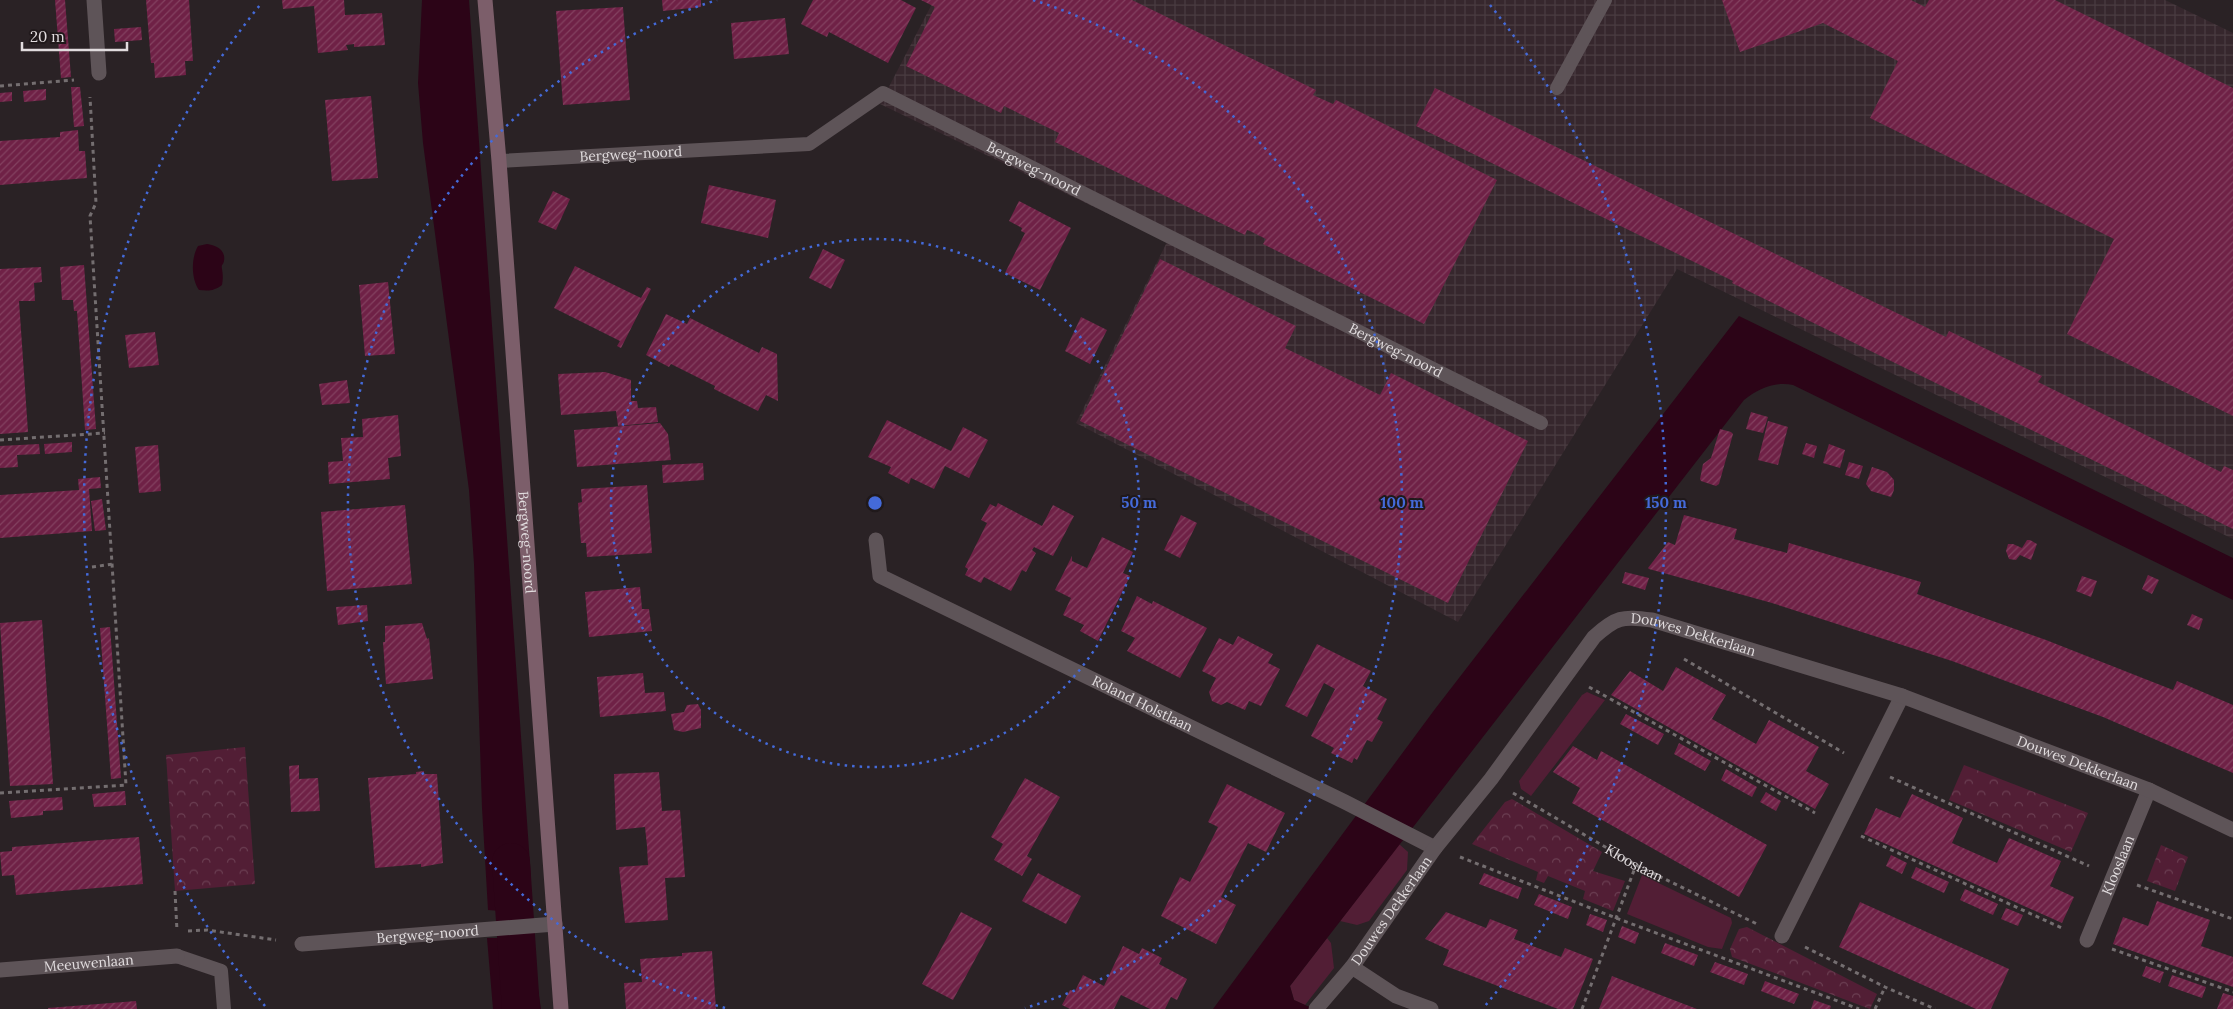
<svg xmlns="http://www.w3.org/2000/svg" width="2233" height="1009" viewBox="0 0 2233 1009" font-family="Lora,serif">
  <defs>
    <pattern id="industrial-grid" width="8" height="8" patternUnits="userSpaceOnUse" patternTransform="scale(1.25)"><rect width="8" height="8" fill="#36272d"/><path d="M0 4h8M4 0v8" fill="none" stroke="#493c41"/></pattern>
    <pattern id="forest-crowns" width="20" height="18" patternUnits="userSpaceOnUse" patternTransform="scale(1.25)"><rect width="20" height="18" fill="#521e35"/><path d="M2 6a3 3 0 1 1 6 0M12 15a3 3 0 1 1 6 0" fill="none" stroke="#6b3e52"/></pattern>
    <pattern id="building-hatch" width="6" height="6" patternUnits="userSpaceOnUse" patternTransform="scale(1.25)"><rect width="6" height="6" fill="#6f2146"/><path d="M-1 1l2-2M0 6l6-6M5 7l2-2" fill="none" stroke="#834160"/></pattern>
  </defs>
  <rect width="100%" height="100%" fill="#2a2225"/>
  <!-- industrial -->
  <polygon fill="url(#industrial-grid)" points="934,0 2165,0 2233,33 2233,539 1677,269 1458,622 1076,423 1167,242 880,104"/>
  <!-- grass -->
  <g fill="#521e35">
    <polygon points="1587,692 1605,700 1531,796 1521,789 1519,781 1582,695"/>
    <polygon points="1399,844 1408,852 1407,870 1369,921 1357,925 1340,921"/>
    <polygon points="1642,875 1731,918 1732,923 1722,949 1708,947 1627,914"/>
    <polygon points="1327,938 1331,943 1334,968 1305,1005 1294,1000 1290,986"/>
  </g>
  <!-- forest -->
  <g fill="url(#forest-crowns)">
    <polygon points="245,747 255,884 175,891 166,755"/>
    <polygon points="1964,765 2088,813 2071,852 1949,800"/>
    <polygon points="1512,799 1602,852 1593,871 1625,881 1613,911 1583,899 1585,891 1548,876 1544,883 1536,880 1538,872 1472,844 1505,802"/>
    <polygon points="2161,845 2188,857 2175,891 2147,881"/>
    <polygon points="1747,927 1877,994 1870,1009 1732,957 1730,949 1739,929"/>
  </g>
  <!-- water -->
  <g fill="#2c0417">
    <polygon points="422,0 469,0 531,878 530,906 513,912 488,910 482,808 474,564 469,490 423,143 418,83"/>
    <path d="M 207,244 C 216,245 226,250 224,261 C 223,266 221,264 222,269 C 223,275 223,279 222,285 C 214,291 209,291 199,290 C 191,279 191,258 198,246 Z"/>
    <path d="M 1739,316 L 2233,558 L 2233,600 L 1793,385 C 1776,381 1758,389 1744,400 L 1290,986 L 1294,1000 L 1314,1009 L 1213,1009 L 1435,709 Z"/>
    <polygon points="487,938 530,938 541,1009 493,1009"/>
  </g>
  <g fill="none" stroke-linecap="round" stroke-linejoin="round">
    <!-- canal -->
    <polyline stroke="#2c0417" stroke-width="38" points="511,862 521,1009"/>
  </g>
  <!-- building -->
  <g fill="url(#building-hatch)">
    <polygon points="55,0 65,0 71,77 61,78"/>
    <polygon points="146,0 189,0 193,61 185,61 186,75 155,78 154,63 151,63"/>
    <polygon points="282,0 344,0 345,15 382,13 385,45 354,47 354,44 346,45 348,50 318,53 314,6 283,9"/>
    <polygon points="662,0 701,0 701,7 663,11"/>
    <polygon points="813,0 901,0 916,8 888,63 829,32 827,37 801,24"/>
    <polygon points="921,0 1132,0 1316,90 1313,95 1333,104 1336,100 1497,180 1424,324 1263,244 1266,239 1250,231 1247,230 1245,235 1055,142 1059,133 1004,106 1001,113 906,66 935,7"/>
    <polygon points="1722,0 1911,0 1925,7 1929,0 2055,0 2233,88 2233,416 2067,334 2114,239 1870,118 1898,61 1823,23 1740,52"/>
    <polygon points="623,7 630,100 563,105 556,11"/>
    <polygon points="785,18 789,54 734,59 731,23"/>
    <polygon points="141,27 142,40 115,42 114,29"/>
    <polygon points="71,87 80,87 84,126 74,127"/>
    <polygon points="1435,88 1946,337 1949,331 2042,376 2038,382 2221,472 2224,466 2233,470 2233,529 1732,283 1733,281 1416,126"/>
    <polygon points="46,89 46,100 24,102 23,91"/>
    <polygon points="12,92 12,101 0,102 0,93"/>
    <polygon points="371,96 378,178 332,181 325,100"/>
    <polygon points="78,130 79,151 85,151 87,178 0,185 0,141 60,137 60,132"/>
    <polygon points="709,185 776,200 768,238 701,223"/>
    <polygon points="553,191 570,199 556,230 538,222"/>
    <polygon points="1019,201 1071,228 1040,290 1005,273 1025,233 1021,231 1022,228 1009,221"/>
    <polygon points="823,249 845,260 831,289 809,278"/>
    <polygon points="1160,259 1296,326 1285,348 1380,395 1391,373 1528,441 1448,603 1080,421"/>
    <polygon points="84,265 96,429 85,430 77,311 74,311 73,300 62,300 60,267"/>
    <polygon points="575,266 641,298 647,287 651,289 621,348 617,346 620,341 554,308"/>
    <polygon points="41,267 42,282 34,283 35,301 19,301 28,432 0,434 0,269"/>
    <polygon points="388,282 395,354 365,356 359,285"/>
    <polygon points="666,314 687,324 690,318 759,353 762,347 777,354 778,401 766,395 758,411 714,389 715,386 671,364 669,367 646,355"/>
    <polygon points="1081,317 1107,330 1090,364 1065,351"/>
    <polygon points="155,332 159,365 129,368 125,335"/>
    <polygon points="605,372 631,380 631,401 637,401 638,408 656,407 658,422 618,426 616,411 561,415 558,374"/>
    <polygon points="347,380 350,403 322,405 319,384"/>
    <polygon points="1751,412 1768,417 1763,433 1746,429"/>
    <polygon points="398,415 401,456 388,458 390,479 329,484 328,462 343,461 341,438 363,437 362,419"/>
    <polygon points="887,420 951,451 963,427 988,440 969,478 945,466 934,489 911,478 909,484 888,473 891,467 868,457"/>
    <polygon points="1768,421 1788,427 1778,465 1758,460"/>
    <polygon points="660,423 668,434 671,460 577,467 574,430"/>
    <polygon points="1720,429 1731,432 1733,434 1719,484 1716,486 1701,481 1700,479 1703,464 1711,458"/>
    <polygon points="72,442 72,452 45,454 44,444"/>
    <polygon points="1806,443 1817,446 1814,458 1802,454"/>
    <polygon points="39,444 40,454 17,455 18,467 0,468 0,446"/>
    <polygon points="1829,444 1845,450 1840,468 1823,463"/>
    <polygon points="158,445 161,491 139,493 135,447"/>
    <polygon points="1849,462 1863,466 1859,479 1845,475"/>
    <polygon points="703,463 704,480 663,483 662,465"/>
    <polygon points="1872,467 1887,472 1894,480 1894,490 1891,497 1871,491 1866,484"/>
    <polygon points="100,477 101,488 89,489 92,531 0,538 0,495 79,490 78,479"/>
    <polygon points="647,485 652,553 587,557 586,543 581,543 578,503 582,502 581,489"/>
    <polygon points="102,499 106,530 95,531 91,501"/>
    <polygon points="998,503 1042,526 1053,505 1074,516 1053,556 1034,547 1032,550 1036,553 1026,572 1022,570 1011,591 984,577 981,583 965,575 968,569 965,567 987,523 981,520 990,504 996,507"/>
    <polygon points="405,505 412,584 327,591 321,512"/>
    <polygon points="1181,515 1197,523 1180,558 1164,550"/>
    <polygon points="1684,515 1737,529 1734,539 1787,553 1789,543 1921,582 1917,594 2046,640 2173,690 2177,681 2233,705 2233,773 2103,717 1952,661 1772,603 1649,569 1648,568 1668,542 1675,545"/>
    <polygon points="1102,537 1133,552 1123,573 1130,576 1098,641 1080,631 1084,625 1063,615 1071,598 1055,590 1072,556 1072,561 1087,568"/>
    <polygon points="2027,540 2030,540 2037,544 2031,560 2020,555 2016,560 2009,559 2006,551 2008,544 2013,544 2022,548"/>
    <polygon points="1625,572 1649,578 1645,590 1622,583"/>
    <polygon points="2148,575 2159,580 2152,594 2142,589"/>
    <polygon points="2082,576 2097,581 2091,597 2076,591"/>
    <polygon points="640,587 642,609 649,609 652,631 589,637 585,592"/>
    <polygon points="1137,596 1152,604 1153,601 1207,628 1180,678 1127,651 1135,638 1121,631"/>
    <polygon points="367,605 368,621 338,625 336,607"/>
    <polygon points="2192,614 2203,619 2199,630 2187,625"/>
    <polygon points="42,620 53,784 10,786 0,623"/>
    <polygon points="422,623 427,639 429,638 433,679 386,684 383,642 385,642 385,626"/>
    <polygon points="110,627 121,778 111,779 100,628"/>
    <polygon points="1238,636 1273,654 1268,663 1280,669 1261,706 1249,701 1245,710 1227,702 1221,705 1212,701 1209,692 1216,678 1202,671 1219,638 1233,645"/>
    <polygon points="1317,644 1371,671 1363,686 1387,699 1377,719 1383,722 1372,742 1367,740 1357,760 1354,758 1352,763 1331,753 1334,748 1311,736 1335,689 1324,683 1307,717 1285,706"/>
    <polygon points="1676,667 1726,695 1712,719 1756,744 1769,720 1819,747 1806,771 1829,784 1815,809 1611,695 1630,671 1663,691"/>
    <polygon points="643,673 645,693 664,692 666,711 600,717 597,677"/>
    <polygon points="698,704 701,710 701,728 683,732 674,730 671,714 684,712 687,705"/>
    <polygon points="1626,714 1664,734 1658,745 1620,724"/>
    <polygon points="1679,743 1711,761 1705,771 1674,754"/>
    <polygon points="1573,746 1597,760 1601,751 1767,845 1739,897 1572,803 1580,788 1553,772"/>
    <polygon points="299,765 299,779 318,778 320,811 291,812 289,766"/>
    <polygon points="1726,769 1757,787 1752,797 1721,780"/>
    <polygon points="424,771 424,774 437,774 443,863 421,867 421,864 375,868 368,778 416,774 416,772"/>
    <polygon points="659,772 662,811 680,810 685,877 665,878 668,920 625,923 619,867 648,865 647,846 645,827 616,830 614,774"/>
    <polygon points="1025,778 1060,797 1027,856 1032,859 1022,876 994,860 1003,844 991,837"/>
    <polygon points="1227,784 1285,813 1266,852 1248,843 1221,897 1236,905 1216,944 1161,916 1180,877 1190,882 1204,855 1218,827 1208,822"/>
    <polygon points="125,791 126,805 94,807 92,794"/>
    <polygon points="1766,792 1781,801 1776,811 1760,802"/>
    <polygon points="1912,794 1963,818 1952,843 1997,863 2009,838 2061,861 2050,886 2074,897 2062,923 1864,834 1876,808 1900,818"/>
    <polygon points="62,797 63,810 43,811 43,815 11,818 9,801"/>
    <polygon points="139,837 143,884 16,895 14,875 2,876 0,852 12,851 12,847"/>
    <polygon points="1891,855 1907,863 1902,874 1886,866"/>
    <polygon points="1916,867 1949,882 1944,893 1911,878"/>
    <polygon points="1038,873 1081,896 1066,924 1022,901"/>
    <polygon points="1484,873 1522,888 1518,899 1479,884"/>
    <polygon points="1965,889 1998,904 1993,915 1960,900"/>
    <polygon points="1539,894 1572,907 1568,919 1534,905"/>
    <polygon points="2157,901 2210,920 2201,946 2233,957 2233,987 2113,944 2123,917 2148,926"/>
    <polygon points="1860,902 2009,969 1991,1009 1976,1009 1839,947"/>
    <polygon points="2006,908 2023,915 2018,926 2001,919"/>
    <polygon points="961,912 992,928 953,1000 922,984"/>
    <polygon points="1446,912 1486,928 1490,919 1518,930 1514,939 1561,957 1565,948 1593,959 1573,1009 1558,1009 1443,965 1449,950 1425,939"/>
    <polygon points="1590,914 1607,920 1603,932 1586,925"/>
    <polygon points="1622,926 1639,933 1635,944 1618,937"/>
    <polygon points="1665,943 1698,955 1694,966 1661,953"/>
    <polygon points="1123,946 1139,954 1142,948 1162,958 1159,964 1187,979 1177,1000 1171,997 1165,1009 1150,1009 1121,995 1114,1009 1070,1009 1062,1005 1070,990 1075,991 1083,975 1104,986"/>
    <polygon points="712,951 716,1009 626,1009 624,983 642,982 640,959 682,956 682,953"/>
    <polygon points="1715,962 1748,974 1744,985 1710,972"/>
    <polygon points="2146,966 2164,972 2160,983 2142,976"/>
    <polygon points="2172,975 2206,987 2202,998 2168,986"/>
    <polygon points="1612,976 1663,996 1697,1009 1599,1009"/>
    <polygon points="1765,981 1799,994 1794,1004 1761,991"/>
    <polygon points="2223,993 2233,996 2233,1009 2217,1009"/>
    <polygon points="1814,1000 1831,1006 1830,1009 1811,1009"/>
    <polygon points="136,1001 137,1009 48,1009 48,1008"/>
  </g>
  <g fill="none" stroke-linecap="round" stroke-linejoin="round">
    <!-- path -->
    <g stroke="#746e70" stroke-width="3" stroke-dasharray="4 4" stroke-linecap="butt">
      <polyline points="0,86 74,80"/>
      <polyline points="0,440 105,433"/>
      <polyline points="92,567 113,564"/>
      <polyline points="1684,659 1844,753"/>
      <polyline points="1589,687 1815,813"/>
      <polyline points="1890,777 2089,866"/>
      <polyline points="0,793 126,785 90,216 96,203 90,97"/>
      <path id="s1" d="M 1513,793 L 1636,865 L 1759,925"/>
      <polyline points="1861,836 2064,929"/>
      <polyline points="1460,857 1616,918 1859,1009"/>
      <polyline points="2137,885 2233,919"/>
      <polyline points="175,891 177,931"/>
      <polyline points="188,931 207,930 276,940"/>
      <polyline points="1805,947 1885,987 1935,1009"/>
      <polyline points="2112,949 2233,992"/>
      <polyline points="1582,1009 1636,865"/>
      <polyline points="1875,1009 1885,987"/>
    </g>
    <!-- lane -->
    <g stroke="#5e5458" stroke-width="14">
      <polyline points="1557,88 1605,0"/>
      <path id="s2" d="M 499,161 L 809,144 L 883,93 L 1541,423"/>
      <polyline points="177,956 221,971 224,1009"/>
    </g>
    <!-- street -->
    <g stroke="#5e5458" stroke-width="15">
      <polyline points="94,0 99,73"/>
      <path id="s3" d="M 876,540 L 880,576 L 1345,802 L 1435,848"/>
      <polyline points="1782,936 1902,696"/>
      <path id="s4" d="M 2087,940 L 2149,790"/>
      <path id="s5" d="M 302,944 L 555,924"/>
      <polyline points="1352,967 1396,996 1431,1009"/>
      <path id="s6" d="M 0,970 L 177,956"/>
      <path id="s7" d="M 1316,1009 L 1352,967 L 1435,848 L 1491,779 L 1594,637 C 1616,617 1622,616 1652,620 L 1902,696 L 2149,790 L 2233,830"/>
    </g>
    <!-- secondary -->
    <path stroke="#7c5e6a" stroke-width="15" id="s8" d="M 485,0 L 499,161 L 561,1009"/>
  </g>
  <!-- distance rings -->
  <g fill="none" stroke="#446ad9" stroke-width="2.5" stroke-dasharray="2.5 5">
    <circle cx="875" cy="503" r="264"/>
    <path d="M725 1008A527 527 0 0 1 717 0M1033 0A527 527 0 0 1 1025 1008"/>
    <path d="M265 1006A791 791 0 0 1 260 5M1490 5A791 791 0 0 1 1485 1006"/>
  </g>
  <g text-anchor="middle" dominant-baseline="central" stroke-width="4" stroke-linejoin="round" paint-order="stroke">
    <!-- street labels -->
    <g font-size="14" fill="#e1dcde" stroke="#20191b">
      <text stroke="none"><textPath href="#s2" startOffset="132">Bergweg-noord</textPath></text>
      <text stroke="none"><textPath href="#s2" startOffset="569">Bergweg-noord</textPath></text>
      <text stroke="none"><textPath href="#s2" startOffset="974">Bergweg-noord</textPath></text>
      <text stroke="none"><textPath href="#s8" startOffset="544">Bergweg-noord</textPath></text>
      <text stroke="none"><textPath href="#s7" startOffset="572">Douwes Dekkerlaan</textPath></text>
      <text stroke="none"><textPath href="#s3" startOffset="328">Roland Holstlaan</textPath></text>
      <text stroke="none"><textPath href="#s7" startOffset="978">Douwes Dekkerlaan</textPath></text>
      <text stroke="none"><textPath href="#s1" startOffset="140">Klooslaan</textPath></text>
      <text stroke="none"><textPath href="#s4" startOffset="81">Klooslaan</textPath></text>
      <text stroke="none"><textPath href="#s7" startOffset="124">Douwes Dekkerlaan</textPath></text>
      <text stroke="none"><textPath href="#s5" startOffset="126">Bergweg-noord</textPath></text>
      <text stroke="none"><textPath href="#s6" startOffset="89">Meeuwenlaan</textPath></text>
    </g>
  </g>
  <circle cx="875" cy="503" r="8" fill="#446ad9" stroke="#20191b" stroke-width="2.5"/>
  <g font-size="15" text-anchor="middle" font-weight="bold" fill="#446ad9" stroke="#20191b" stroke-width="4" stroke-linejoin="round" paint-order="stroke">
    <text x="1139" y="508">50 m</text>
    <text x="1402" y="508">100 m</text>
    <text x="1666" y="508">150 m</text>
  </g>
  <!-- scale -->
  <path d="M22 42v8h105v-8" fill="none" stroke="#e1dcde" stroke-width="2.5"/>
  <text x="30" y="42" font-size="15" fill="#e1dcde" stroke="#20191b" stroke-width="4" paint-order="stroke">20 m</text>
</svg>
